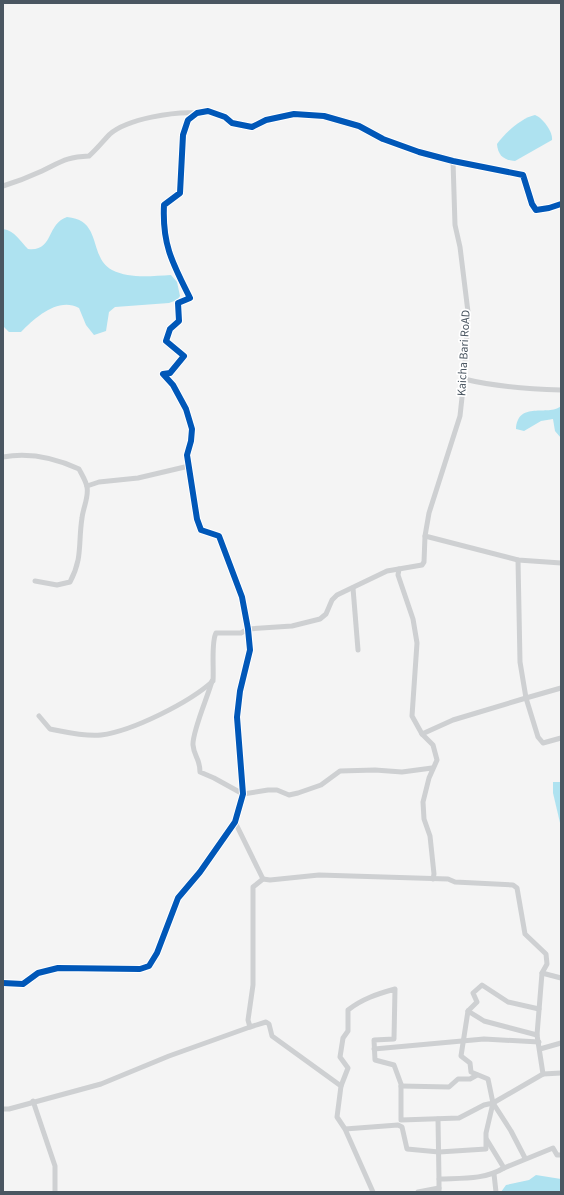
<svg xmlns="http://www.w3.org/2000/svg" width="564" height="1195" viewBox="0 0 564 1195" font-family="'Source Sans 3',sans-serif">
  <rect width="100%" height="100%" fill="#f4f4f4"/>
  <!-- water -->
  <g fill="#aee2f0">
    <path d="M 535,115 C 543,118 553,132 552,140 L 515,161 C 504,160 498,156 497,144 C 505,133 521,118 535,115 Z"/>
    <path d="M 67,217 C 103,220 88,257 112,270 C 130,279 151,276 171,275 L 177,282 L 180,296 L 177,300 L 169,303 L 115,307 L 109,312 L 106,331 L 94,335 L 86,325 L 79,308 C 58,297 36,317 21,332 L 9,332 L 3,326 L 3,229 C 15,231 20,241 28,249 C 54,252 46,224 67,217 Z"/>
    <path d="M 561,406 L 561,438 L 555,431 L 553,419 L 541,421 L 524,431 L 516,429 C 518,400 548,417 561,406 Z"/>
    <polygon points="553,782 561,782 561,827 553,793"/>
    <polygon points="536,1175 561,1179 561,1192 501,1192 506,1185 529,1180"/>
  </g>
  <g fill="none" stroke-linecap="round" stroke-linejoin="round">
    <!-- street -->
    <g stroke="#ced0d2" stroke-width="5">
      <polyline points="453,161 455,225 460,247 468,312 464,379 460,416 429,513 425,536 518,560 561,563"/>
      <path d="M 3,186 C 16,182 29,177 42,171 C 61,162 66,157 89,156 C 97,149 103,141 110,134 C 127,119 175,111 197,113"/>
      <path d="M 464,379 C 496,387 528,389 561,390"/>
      <path d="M 3,457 C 30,452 55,458 79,469 C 82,475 86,481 87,487 C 89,497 83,508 82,518 C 78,543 83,558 70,582 L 57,585 L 35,581"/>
      <polyline points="87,486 99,482 138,478 189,466"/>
      <polyline points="518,560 520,662 526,698 561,688"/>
      <polyline points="399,569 398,575 413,619 417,643 412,716 422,734 433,745 437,760 429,778 423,802 424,819 430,836 434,874 433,879"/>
      <polyline points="353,588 358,650"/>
      <path d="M 212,681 C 208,696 192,732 193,745 C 194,757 200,758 200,772 L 214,778 L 243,794 L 268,790 L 277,790 L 289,795 L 298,793 L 321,785 L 340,771 L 375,770 L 402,772 L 432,768"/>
      <path d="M 39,716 L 50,729 C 66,732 85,737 101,735 C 133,731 190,702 213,681 C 214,668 211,642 216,633 L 241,633 L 248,629 L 292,626 L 320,619 L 326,614 L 332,600 L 337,595 L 387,571 L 422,565 L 424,562 L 425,536"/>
      <polyline points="422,734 453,720 526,698 538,737 543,743 561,738"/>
      <polyline points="235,822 263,879"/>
      <polyline points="542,973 561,978"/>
      <path d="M 3,983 L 23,984 L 38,973 L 58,968 L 140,969 L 149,966 L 157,953 L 178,898 L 200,872 L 235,822 L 243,794 L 237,717 L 240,691 L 250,650 L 248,629 L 242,597 L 219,536 L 201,530 L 197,519 L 187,455 L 191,441 L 192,429 L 186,409 L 173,385 L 163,374 L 170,373 L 184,356 L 166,341 L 170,329 L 179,321 L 178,303 L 190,298 C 173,264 162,245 164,205 L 180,193 L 183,135 L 188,120 L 197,113 L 208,111 L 225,117 L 232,123 L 252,127 L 266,120 L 294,114 L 324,116 L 359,126 L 383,139 L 419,152 L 453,161 L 523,175 L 532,204 L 536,210 L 549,208 L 561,204"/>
      <polyline points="468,1011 484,1021 537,1035"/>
      <polyline points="374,1049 484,1039 539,1042"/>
      <polyline points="540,1049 561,1043"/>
      <polyline points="543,1074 561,1073"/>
      <path d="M 341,1086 L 348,1068 L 340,1057 L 343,1038 L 348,1031 L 348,1010 C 362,999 377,994 395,989 L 394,1039 L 374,1040 L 375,1060 L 394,1065 L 401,1084 L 401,1120 L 459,1118 L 484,1105 L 493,1103 L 488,1079 L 471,1072 L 470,1063 L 461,1056 L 468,1011 L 477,1002 L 473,993 L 482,985 L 508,1002 L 539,1009"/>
      <polyline points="401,1086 449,1087 458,1079 470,1079 477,1075"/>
      <polyline points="33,1101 55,1166 55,1192"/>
      <polyline points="493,1103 511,1131 525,1158"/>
      <polyline points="3,1109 9,1109 101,1084 169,1056 250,1027"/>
      <polyline points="438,1119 439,1179"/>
      <polyline points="345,1129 398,1125 402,1127 407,1149 439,1152 486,1149 486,1133 493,1103 543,1074 537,1035 542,973 547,964 546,954 525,934 517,888 513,885 455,882 448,879 319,875 270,880 263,879 253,887 253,985 248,1020 250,1027 266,1022 269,1024 272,1036 341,1086 337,1117 345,1129 373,1192"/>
      <polyline points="504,1168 553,1148 557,1155 561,1155"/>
      <polyline points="494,1174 496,1192"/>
      <polyline points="418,1192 439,1188"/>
      <path d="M 439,1192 L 439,1179 C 462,1178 484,1180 504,1168 L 487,1140"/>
    </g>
    <!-- cycleway casing -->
    <g stroke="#fff" stroke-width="8">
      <path id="cycleway" d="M 3,983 L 23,984 L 38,973 L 58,968 L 140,969 L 149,966 L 157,953 L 178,898 L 200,872 L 235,822 L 243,794 L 237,717 L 240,691 L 250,650 L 248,629 L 242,597 L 219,536 L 201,530 L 197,519 L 187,455 L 191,441 L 192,429 L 186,409 L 173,385 L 163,374 L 170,373 L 184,356 L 166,341 L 170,329 L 179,321 L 178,303 L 190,298 C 173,264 162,245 164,205 L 180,193 L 183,135 L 188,120 L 197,113 L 208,111 L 225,117 L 232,123 L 252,127 L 266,120 L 294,114 L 324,116 L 359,126 L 383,139 L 419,152 L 453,161 L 523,175 L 532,204 L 536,210 L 549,208 L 561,204"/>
    </g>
    <!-- cycleway -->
    <use href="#cycleway" stroke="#0057b8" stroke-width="6"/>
  </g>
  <g text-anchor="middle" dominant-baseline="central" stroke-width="3.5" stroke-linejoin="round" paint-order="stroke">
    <!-- street labels -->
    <g font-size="12" fill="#4a5661" stroke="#fff">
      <text transform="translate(464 353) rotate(-87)">Kaicha Bari RoAD</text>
    </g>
  </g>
  <!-- border -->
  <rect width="564" height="1195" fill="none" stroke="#4a5661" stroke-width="8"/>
</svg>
